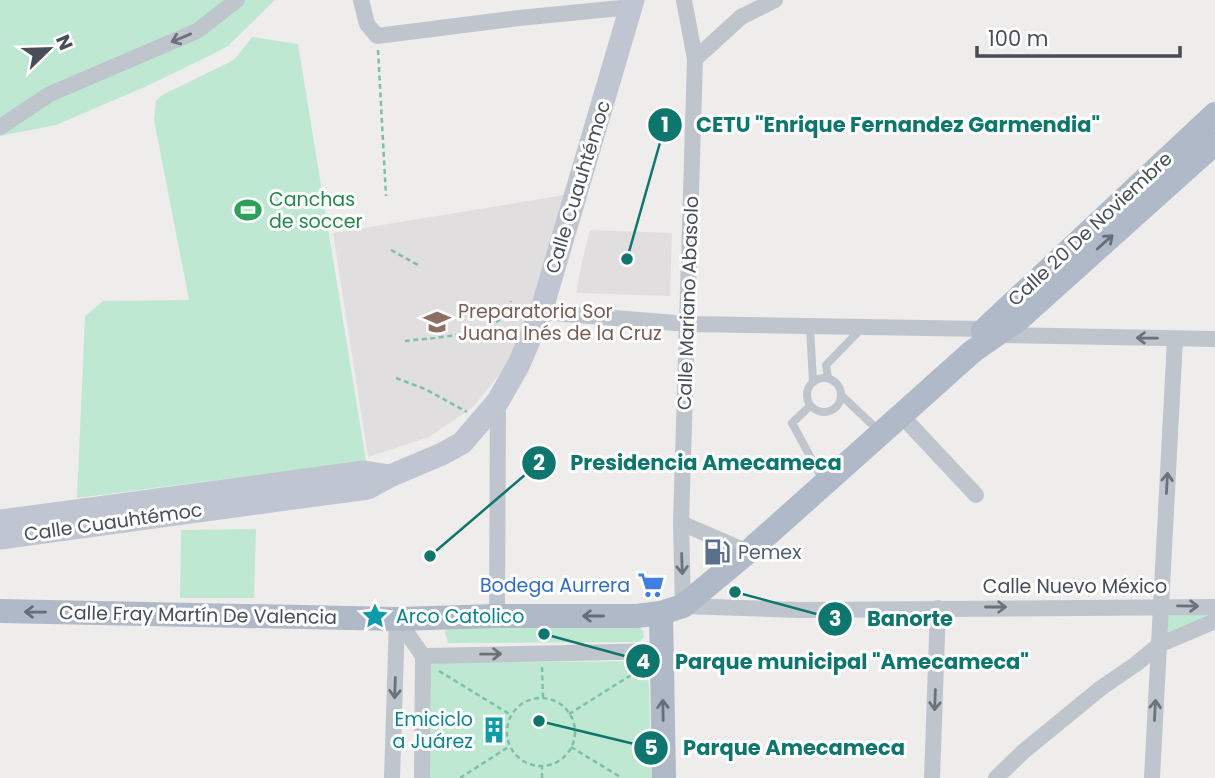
<svg xmlns="http://www.w3.org/2000/svg" width="1215" height="778" viewBox="0 0 1215 778" font-family="Poppins,sans-serif">
  <rect width="100%" height="100%" fill="#efedec"/>
  <!-- education -->
  <g fill="#e0dede">
    <polygon points="564,195 536,304 507,365 473,407 429,437 368,457 333,233"/>
    <polygon points="590,230 672,233 670,296 576,293 581,266"/>
  </g>
  <!-- green -->
  <g fill="#bfe8d3">
    <polygon points="0,0 275,0 228,46 215,53 147,86 56,125 0,136"/>
    <polygon points="252,37 298,44 366,461 77,498 85,316 103,301 189,300 154,120 156,101 162,95 234,60"/>
    <polygon points="256,529 254,598 180,598 181,530"/>
    <polygon points="1215,608 1215,618 1165,639 1168,610"/>
    <polygon points="639,626 643,631 644,637 639,642 448,643 445,632 448,628"/>
    <polygon points="648,661 652,778 427,778 428,663"/>
  </g>
  <g fill="none" stroke-linecap="round" stroke-linejoin="round">
    <!-- path -->
    <g stroke="#7cc1a6" stroke-width="2.5" stroke-dasharray="5 3.5" stroke-linecap="butt">
      <polyline points="378,50 386,196"/>
      <polyline points="391,250 418,265"/>
      <path d="M 405,341 C 430,338 479,336 499,320 C 505,315 508,309 511,301"/>
      <polyline points="396,378 425,389 467,412"/>
      <polyline points="542,667 543,698"/>
      <polyline points="439,671 511,715"/>
      <circle cx="541" cy="732" r="34"/>
      <polyline points="569,714 644,667"/>
      <polyline points="571,747 622,778"/>
      <polyline points="460,778 510,746"/>
      <polyline points="542,778 542,767"/>
    </g>
    <!-- lane -->
    <g stroke="#bfc5cd" stroke-width="8">
      <polyline points="810,326 813,382"/>
      <circle cx="824" cy="395" r="17"/>
      <polyline points="828,378 826,365 861,329"/>
      <polyline points="841,395 880,432"/>
      <polyline points="810,406 792,423 824,482"/>
    </g>
    <!-- street -->
    <g stroke="#bfc5cd" stroke-width="16">
      <polyline points="361,0 367,24 377,36 519,18 631,7"/>
      <polyline points="684,0 695,59 681,523 683,606 799,610 1215,607"/>
      <polyline points="695,59 741,17 775,0"/>
      <polyline points="0,127 50,94 197,31 237,0"/>
      <polyline points="541,312 688,324 984,329 998,335 1215,339"/>
      <polyline points="901,415 976,495"/>
      <polyline points="681,523 748,552"/>
      <polyline points="497,616 498,401"/>
      <polyline points="397,619 423,656 422,778"/>
      <polyline points="423,656 662,651"/>
      <polyline points="392,778 397,619"/>
      <polyline points="932,778 938,608"/>
      <polyline points="996,778 1024,751 1101,688 1136,664 1159,645 1215,621"/>
      <polyline points="1152,778 1175,339"/>
    </g>
    <!-- secondary -->
    <g stroke="#bfc6d1" stroke-width="23">
      <polyline points="0,521 364,472 390,476"/>
      <polyline points="0,538 368,488 390,476 442,454 462,443 498,401 519,364 541,312 633,0"/>
    </g>
    <!-- primary -->
    <g stroke="#afb9c8" stroke-width="24">
      <polyline points="983,331 1215,114"/>
      <polyline points="0,611 397,619 497,616 636,616 661,613 683,606 748,552 973,351 1019,319 1215,143"/>
      <polyline points="661,613 664,778"/>
    </g>
  </g>
  <!-- one-way arrows -->
  <defs><path id="oneway-shaft" d="M-6 0H5M1.5-3L5.5 0L1.5 3" fill="none" stroke-width="1.6" stroke-linecap="round" stroke-linejoin="round" transform="scale(1.75)"/></defs>
  <g stroke="#6b727a">
    <use href="#oneway-shaft" transform="translate(181 38) rotate(157)"/>
    <use href="#oneway-shaft" transform="translate(1147 338) rotate(-179)"/>
    <use href="#oneway-shaft" transform="translate(1167 483) rotate(-87)"/>
    <use href="#oneway-shaft" transform="translate(682 564) rotate(88)"/>
    <use href="#oneway-shaft" transform="translate(1188 606) rotate(1)"/>
    <use href="#oneway-shaft" transform="translate(996 607)"/>
    <use href="#oneway-shaft" transform="translate(491 654) rotate(-1)"/>
    <use href="#oneway-shaft" transform="translate(395 688) rotate(92)"/>
    <use href="#oneway-shaft" transform="translate(935 700) rotate(92)"/>
    <use href="#oneway-shaft" transform="translate(1155 710) rotate(-87)"/>
  </g>
  <g stroke="#666e79">
    <use href="#oneway-shaft" transform="translate(1105 242) rotate(-42)"/>
    <use href="#oneway-shaft" transform="translate(35 612) rotate(-179)"/>
    <use href="#oneway-shaft" transform="translate(593 616) rotate(180)"/>
    <use href="#oneway-shaft" transform="translate(663 710) rotate(-91)"/>
  </g>
  <!-- icons -->
  <defs>
    <g id="stadium-bare" transform="scale(2.1)"><path d="M0-5a6.5 5 0 1 0 0 10a6.5 5 0 1 0 0-10ZM-3.5-1.8h7v3.6h-7Z" fill="#2e9e5b" stroke="#fff" stroke-width="2.5" paint-order="stroke"/></g>
    <g id="school-bare" transform="scale(2.1)"><path d="M0-5L7-2L0 1L-7-2ZM-4 1L0 2.5L4 1V4Q0 6-4 4Z" fill="#8d6e63" stroke="#fff" stroke-width="2.5" paint-order="stroke"/></g>
    <g id="fuel-bare" transform="scale(2.1)"><path d="M-5.5-6h7V0h2V4h1.3V-2.5L3-4.5l.8-.8L6-3V5H2.5V1h-1V6h-7ZM-4.2-4.7v3.2H.2V-4.7Z" fill="#5c6f8a" stroke="#fff" stroke-width="2.5" paint-order="stroke"/></g>
    <g id="supermarket-bare" transform="scale(2.1)"><path d="M-6-5.5h2.5l.6 2H6L4.5 2H-2.5L-4.4-4H-6ZM-1.5 3.2a1.3 1.3 0 1 0 .1 0ZM3 3.2a1.3 1.3 0 1 0 .1 0Z" fill="#3f7fe0" stroke="#fff" stroke-width="2.5" paint-order="stroke"/></g>
    <g id="sight-bare" transform="scale(2.1)"><path d="M0-6L1.8-2.2L6-1.7L2.9 1.2L3.7 5.4L0 3.3L-3.7 5.4L-2.9 1.2L-6-1.7L-1.8-2.2Z" fill="#0f9aa8" stroke="#fff" stroke-width="2.5" paint-order="stroke"/></g>
    <g id="building-bare" transform="scale(2.1)"><path d="M-4-6H4V6H1V3H-1V6H-4ZM-2.5-4.3h1.7v1.8h-1.7ZM.8-4.3h1.7v1.8H.8ZM-2.5-1h1.7V.8h-1.7ZM.8-1h1.7V.8H.8Z" fill="#0f9aa8" stroke="#fff" stroke-width="2.5" paint-order="stroke"/></g>
  </defs>
  <g fill-rule="evenodd">
    <use href="#stadium-bare" x="248" y="210"/>
    <use href="#school-bare" x="437" y="322"/>
    <use href="#fuel-bare" x="717" y="552"/>
    <use href="#supermarket-bare" x="651" y="585"/>
    <use href="#sight-bare" x="375" y="616"/>
    <use href="#building-bare" x="494" y="730"/>
  </g>
  <g text-anchor="middle" dominant-baseline="central" stroke-width="6" stroke-linejoin="round" paint-order="stroke">
    <!-- street labels -->
    <g font-size="19" fill="#474e57" stroke="#fff">
      <text transform="translate(578 187) rotate(-73)">Calle Cuauhtémoc</text>
      <text transform="translate(1090 229) rotate(-43)">Calle 20 De Noviembre</text>
      <text transform="translate(688 303) rotate(-88)">Calle Mariano Abasolo</text>
      <text transform="translate(113 522) rotate(-8)">Calle Cuauhtémoc</text>
      <text x="1075" y="586">Calle Nuevo México</text>
      <text transform="translate(198 615) rotate(1)">Calle Fray Martín De Valencia</text>
    </g>
    <!-- leisure labels -->
    <g font-size="19" fill="#27864d" stroke="#fff" text-anchor="start">
      <text x="269" y="199">Canchas<tspan x="269" dy="22">de soccer</tspan></text>
    </g>
    <!-- education labels -->
    <g font-size="19" fill="#785e54" stroke="#fff" text-anchor="start">
      <text x="458" y="311">Preparatoria Sor<tspan x="458" dy="22">Juana Inés de la Cruz</tspan></text>
    </g>
    <!-- service labels -->
    <g font-size="19" fill="#4e5e75" stroke="#fff" text-anchor="start">
      <text x="738" y="552">Pemex</text>
    </g>
    <!-- shop labels -->
    <g font-size="19" fill="#366cbe" stroke="#fff" text-anchor="end">
      <text x="630" y="585">Bodega Aurrera</text>
    </g>
    <!-- culture labels -->
    <g font-size="19" fill="#0d838f" stroke="#fff" text-anchor="start">
      <text x="396" y="616">Arco Catolico</text>
      <text x="473" y="719" text-anchor="end">Emiciclo<tspan x="473" dy="22">a Juárez</tspan></text>
    </g>
  </g>
  <!-- callouts -->
  <path fill="none" stroke="#0f766e" stroke-width="2.5" d="M627 259L665 125M430 556L539 463M735 592L835 619M544 634L643 661M539 721L651 748"/>
  <g fill="#0f766e" stroke="#fff" stroke-width="2.5">
    <circle cx="627" cy="259" r="7"/>
    <circle cx="430" cy="556" r="7"/>
    <circle cx="735" cy="592" r="7"/>
    <circle cx="544" cy="634" r="7"/>
    <circle cx="539" cy="721" r="7"/>
    <circle cx="665" cy="125" r="18"/>
    <circle cx="539" cy="463" r="18"/>
    <circle cx="835" cy="619" r="18"/>
    <circle cx="643" cy="661" r="18"/>
    <circle cx="651" cy="748" r="18"/>
  </g>
  <g font-size="21" text-anchor="middle" font-weight="bold" fill="#fff">
    <text x="665" y="132">1</text>
    <text x="539" y="470">2</text>
    <text x="835" y="626">3</text>
    <text x="643" y="669">4</text>
    <text x="651" y="755">5</text>
  </g>
  <g font-size="21" text-anchor="middle" font-weight="bold" fill="#0f766e" stroke="#fff" stroke-width="6" stroke-linejoin="round" paint-order="stroke">
    <text x="898" y="132">CETU "Enrique Fernandez Garmendia"</text>
    <text x="706" y="470">Presidencia Amecameca</text>
    <text x="910" y="626">Banorte</text>
    <text x="852" y="669">Parque municipal "Amecameca"</text>
    <text x="794" y="755">Parque Amecameca</text>
  </g>
  <!-- north arrow -->
  <g transform="translate(49 49) rotate(67)" stroke="#ffffff" stroke-width="5" paint-order="stroke">
  <path d="M0-5L12 26L0 18L-12 26Z" fill="#474e57"/>
  <text y="-10" font-size="19" font-weight="bold" text-anchor="middle" fill="#474e57">N</text>
  </g>
  <!-- scale -->
  <path d="M977 46v10h203v-10" fill="none" stroke="#474e57" stroke-width="3.5"/>
  <text x="988" y="46" font-size="21" fill="#474e57" stroke="#ffffff" stroke-width="5" paint-order="stroke">100 m</text>
</svg>
